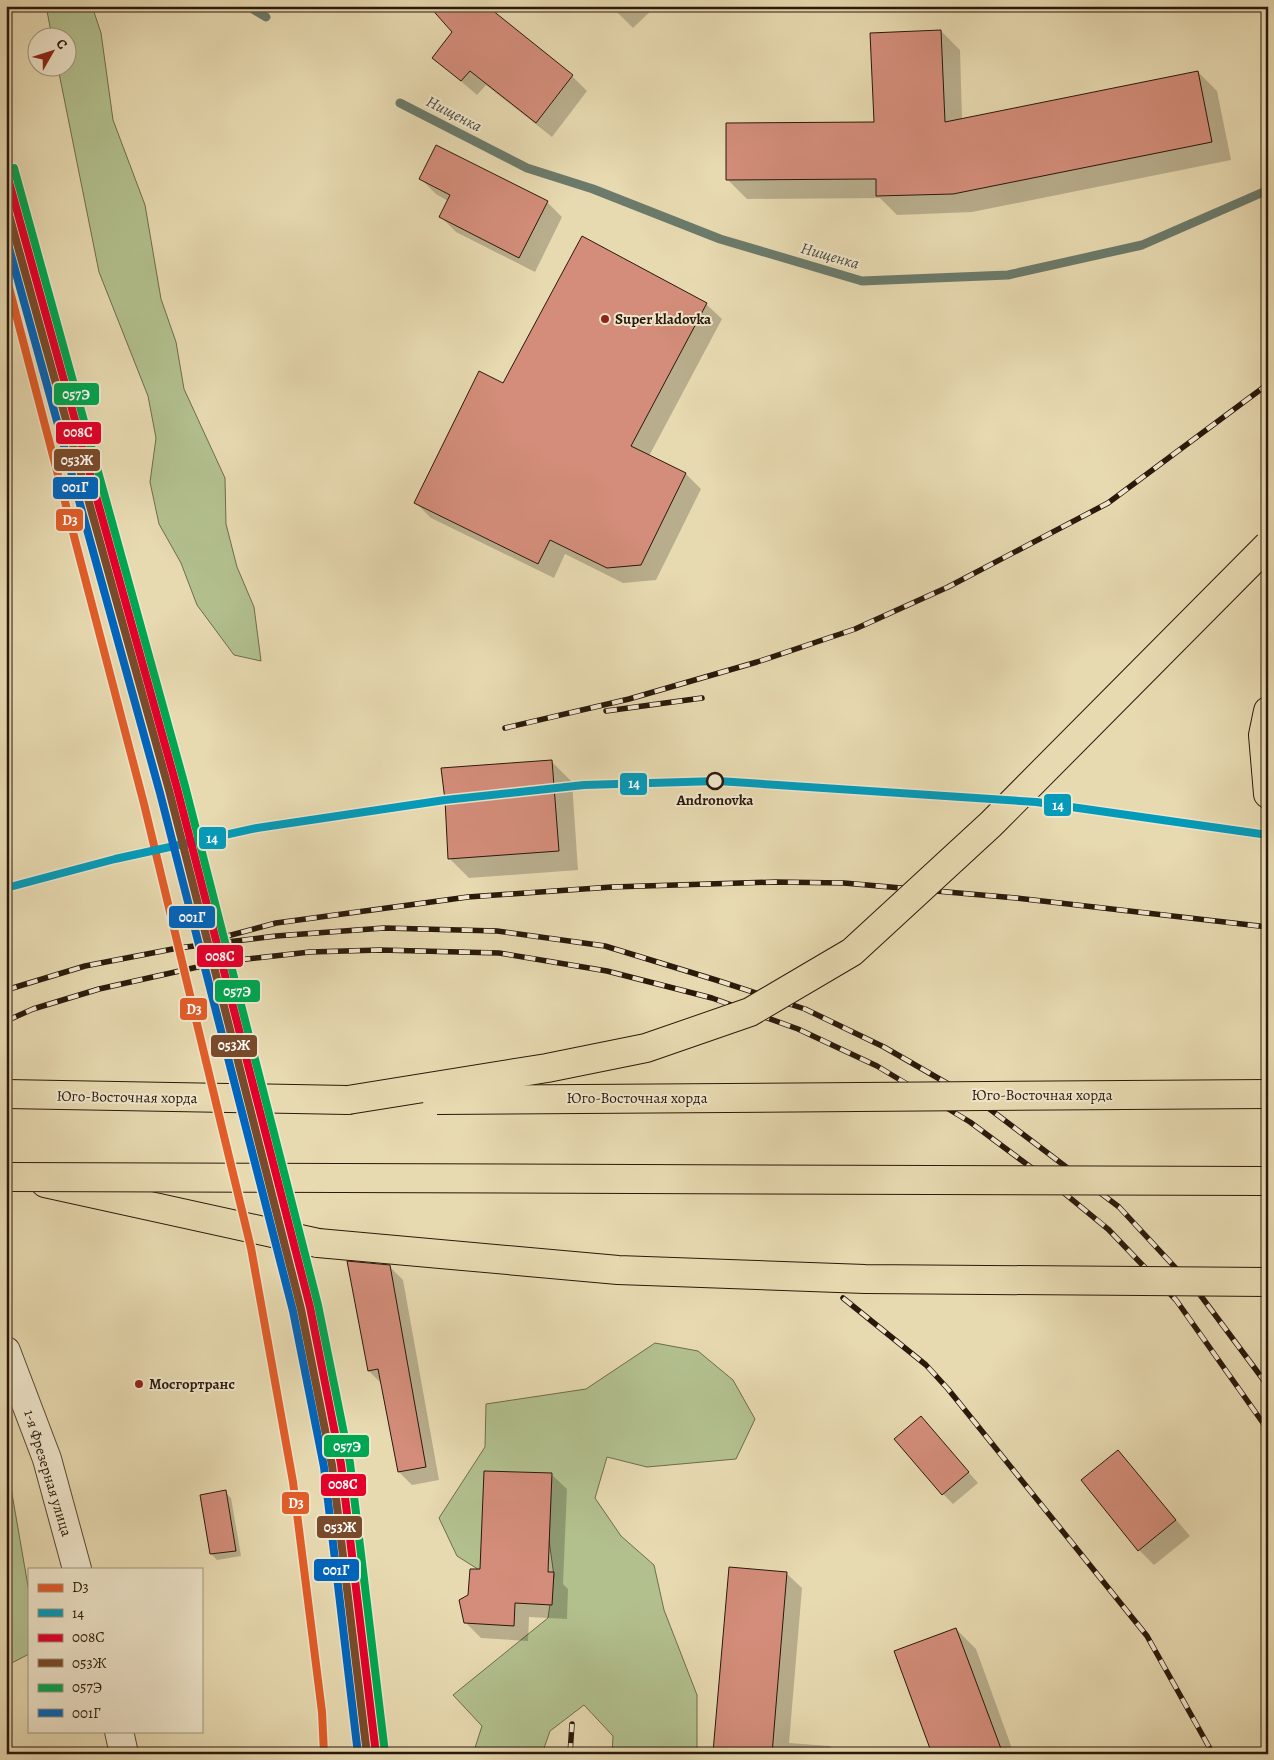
<svg xmlns="http://www.w3.org/2000/svg" width="1274" height="1760" viewBox="0 0 1274 1760" font-family="Alegreya,serif">
  <rect width="100%" height="100%" fill="#e7d9b0"/>
  <filter id="stains"><feTurbulence type="fractalNoise" baseFrequency=".004" numOctaves="4"/><feColorMatrix values="0 0 0 0 .2 0 0 0 0 .09 0 0 0 0 .02 0 0 0 .5 -.17"/></filter>
  <radialGradient id="worn" r=".72"><stop offset=".6" stop-color="#630" stop-opacity="0"/><stop offset="1" stop-color="#630" stop-opacity=".3"/></radialGradient>
  <!-- green -->
  <g fill="#b2c08e" stroke="#6e6c4c">
    <polygon points="46,6 92,6 101,33 113,120 145,205 161,299 176,342 184,389 225,478 226,524 237,567 254,607 261,661 234,655 197,605 181,563 159,524 150,482 156,438 148,396 99,272 58,68 68,68 68,38 52,37"/>
    <polygon points="655,1343 698,1351 733,1380 755,1419 736,1459 647,1467 607,1457 595,1498 621,1536 654,1565 664,1610 697,1695 697,1754 612,1754 613,1736 584,1705 550,1731 542,1754 473,1754 482,1726 453,1695 548,1618 554,1576 548,1533 492,1578 457,1556 439,1518 485,1447 486,1404 586,1389"/>
    <polygon points="6,1459 29,1592 29,1654 6,1666"/>
  </g>
  <!-- shadow -->
  <g fill="#0003">
    <polygon points="611,6 656,6 633,28"/>
    <polygon points="941,31 960,50 962,119 1198,72 1217,91 1231,160 972,212 897,215 880,198 747,199 728,180 875,123"/>
    <polygon points="454,32 572,76 587,91 552,137 486,85 477,95 434,58"/>
    <polygon points="421,179 547,202 562,217 535,272 456,232 440,216 448,201 436,194"/>
    <polygon points="706,304 722,319 649,456 686,474 701,489 656,580 623,583 565,554 554,578 431,518 416,503 504,385"/>
    <polygon points="552,762 572,782 578,870 469,878 449,858"/>
    <polygon points="389,1266 403,1280 439,1480 412,1485 399,1472 382,1384 369,1371"/>
    <polygon points="921,1418 978,1483 953,1504 943,1494"/>
    <polygon points="1118,1452 1190,1536 1154,1565 1139,1550 1083,1480"/>
    <polygon points="551,1474 567,1489 563,1584 568,1589 567,1619 529,1617 528,1641 481,1638 465,1622 470,1596 481,1570"/>
    <polygon points="225,1492 231,1498 241,1556 217,1560 211,1554 201,1496"/>
    <polygon points="786,1573 802,1588 789,1743 830,1746 838,1754 717,1754 715,1752"/>
    <polygon points="956,1629 976,1649 1014,1754 933,1754"/>
  </g>
  <g fill="none" stroke-linecap="round" stroke-linejoin="round">
    <!-- stream -->
    <g stroke="#6b7a6a" stroke-width="9">
      <polyline points="248,6 266,17"/>
      <polyline points="400,103 527,168 593,189 720,239 862,281 1008,275 1142,245 1268,190"/>
    </g>
  </g>
  <!-- building -->
  <g fill="#d38d7a" stroke="#2a190b">
    <polygon points="429,6 487,6 573,75 536,123 470,71 461,81 432,58 452,32"/>
    <polygon points="941,30 945,122 1198,71 1212,142 953,194 876,196 876,179 726,180 726,123 874,122 870,33"/>
    <polygon points="436,145 548,201 519,258 439,217 450,195 419,179"/>
    <polygon points="582,236 707,303 631,446 686,473 641,565 607,568 550,540 538,564 414,503 479,371 503,383"/>
    <polygon points="552,760 559,851 448,859 445,800 441,768"/>
    <polygon points="347,1261 390,1265 426,1467 398,1472 378,1369 368,1371"/>
    <polygon points="921,1416 969,1472 942,1495 894,1439"/>
    <polygon points="1118,1450 1176,1520 1138,1551 1081,1480"/>
    <polygon points="484,1471 552,1473 548,1572 554,1572 552,1605 515,1603 514,1626 464,1623 459,1600 468,1595 470,1569 480,1569"/>
    <polygon points="226,1490 236,1551 210,1554 200,1495"/>
    <polygon points="729,1567 787,1572 772,1754 713,1752"/>
    <polygon points="956,1628 1003,1754 932,1754 894,1651"/>
  </g>
  <g fill="none" stroke-linecap="round" stroke-linejoin="round">
    <!-- minor casing -->
    <g stroke="#594934" stroke-width="30">
      <g id="minor">
        <polyline points="6,1351 47,1459 77,1569"/>
        <polyline points="119,1731 124,1754"/>
      </g>
    </g>
    <!-- major casing -->
    <g stroke="#2a190b" stroke-width="30">
      <g id="major">
        <polyline points="1268,711 1263,735 1268,794"/>
        <polyline points="6,1094 348,1100"/>
        <polyline points="45,1183 318,1243"/>
      </g>
    </g>
    <!-- minor -->
    <use href="#minor" stroke="#efe6cc" stroke-width="28"/>
    <!-- major -->
    <use href="#major" stroke="#e7d9b0" stroke-width="28"/>
    <!-- rail casing -->
    <g stroke="#2a190b" stroke-width="5.5">
      <g id="rail">
        <polyline points="606,711 702,698"/>
        <polyline points="505,728 629,699 757,662 855,629 948,587 1108,503 1268,384"/>
        <polyline points="220,938 276,923 468,897 612,887 776,882 844,883 1016,898 1268,927"/>
        <polyline points="6,990 85,966 178,948 276,936 384,928 497,931 605,946 716,980 805,1009 884,1047 983,1104 1119,1207 1198,1292 1268,1386"/>
        <polyline points="6,1021 33,1009 99,989 220,962 310,952 380,950 499,953 607,971 712,998 798,1029 877,1066 970,1122 1052,1183 1108,1229 1176,1300 1268,1430"/>
        <polyline points="843,1298 926,1365 948,1389 1147,1636 1213,1754"/>
        <polyline points="570,1754 572,1724"/>
      </g>
    </g>
    <!-- rail -->
    <use href="#rail" stroke="#efe6cc" stroke-width="4" stroke-dasharray="11" stroke-linecap="butt"/>
    <!-- major-bridge casing -->
    <g stroke="#2a190b" stroke-width="30" stroke-linecap="butt">
      <g id="major-bridge">
        <polyline points="348,1100 547,1068 646,1048 750,1012 852,952 991,824 1268,545"/>
        <polyline points="437,1100 1268,1094"/>
        <polyline points="6,1177 1268,1181"/>
        <polyline points="318,1243 618,1270 865,1279 1268,1282"/>
      </g>
    </g>
    <!-- major-bridge -->
    <use href="#major-bridge" stroke="#e7d9b0" stroke-width="28"/>
    <!-- rail-1 casing -->
    <g stroke="#efe6cc" stroke-width="11">
      <polyline id="rail-1" points="6,276 144,804 251,1248 293,1482 322,1712 324,1754"/>
    </g>
    <!-- rail-2 casing -->
    <g stroke="#efe6cc" stroke-width="11">
      <polyline id="rail-2" points="6,888 115,859 257,828 445,800 584,785 718,781 1036,802 1268,835"/>
    </g>
    <!-- rail-3 casing -->
    <g stroke="#efe6cc" stroke-width="11">
      <polyline id="rail-3" points="6,171 177,788 310,1307 341,1464 376,1754"/>
    </g>
    <!-- rail-4 casing -->
    <g stroke="#efe6cc" stroke-width="11">
      <polyline id="rail-4" points="6,204 169,790 301,1309 332,1465 367,1754"/>
    </g>
    <!-- rail-5 casing -->
    <g stroke="#efe6cc" stroke-width="11">
      <polyline id="rail-5" points="14,168 185,786 318,1305 350,1463 385,1753"/>
    </g>
    <!-- rail-6 casing -->
    <g stroke="#efe6cc" stroke-width="11">
      <polyline id="rail-6" points="6,237 160,793 293,1311 324,1467 358,1754"/>
    </g>
    <!-- rail-1 -->
    <use href="#rail-1" stroke="#e15d29" stroke-width="8"/>
    <!-- rail-2 -->
    <use href="#rail-2" stroke="#049bba" stroke-width="8"/>
    <!-- rail-3 -->
    <use href="#rail-3" stroke="#e4002b" stroke-width="8"/>
    <!-- rail-4 -->
    <use href="#rail-4" stroke="#7a4b2a" stroke-width="8"/>
    <!-- rail-5 -->
    <use href="#rail-5" stroke="#00a651" stroke-width="8"/>
    <!-- rail-6 -->
    <use href="#rail-6" stroke="#0065bd" stroke-width="8"/>
  </g>
  <!-- markers -->
  <g fill="#8f2418" stroke="#efe6cc" stroke-width="2">
    <circle cx="605" cy="319" r="5"/>
    <circle cx="139" cy="1384" r="5"/>
  </g>
  <circle fill="#efe6cc" stroke="#2a190b" stroke-width="2.5" cx="715" cy="781" r="8"/>
  <g text-anchor="middle" dominant-baseline="central" stroke-width="4" stroke-linejoin="round" paint-order="stroke">
    <!-- poi labels -->
    <g font-size="15" font-weight="bold" fill="#2a190b" stroke="#efe6cc" text-anchor="start">
      <text x="615" y="319">Super kladovka</text>
      <text x="149" y="1384">Мосгортранс</text>
    </g>
    <!-- stop labels -->
    <g font-size="15" font-weight="bold" fill="#2a190b" stroke="#efe6cc">
      <text x="715" y="800">Andronovka</text>
    </g>
    <!-- street labels -->
    <g font-size="15" fill="#2a190b" stroke="#efe6cc">
      <text x="1042" y="1095">Юго-Восточная хорда</text>
      <text transform="translate(127 1097) rotate(1)">Юго-Восточная хорда</text>
      <text x="637" y="1098">Юго-Восточная хорда</text>
      <text transform="translate(48 1473) rotate(73)">1-я Фрезерная улица</text>
    </g>
    <!-- water labels -->
    <g font-size="16" font-style="italic" fill="#4b493b" stroke="#efe6cc">
      <text transform="translate(454 114) rotate(27)">Нищенка</text>
      <text transform="translate(830 256) rotate(16)">Нищенка</text>
    </g>
  </g>
  <g stroke="#efe6cc" stroke-width="2">
    <rect x="53" y="382" width="47" height="24" rx="5" fill="#00a651"/>
    <rect x="55" y="421" width="47" height="24" rx="5" fill="#e4002b"/>
    <rect x="53" y="448" width="48" height="24" rx="5" fill="#7a4b2a"/>
    <rect x="52" y="476" width="47" height="24" rx="5" fill="#0065bd"/>
    <rect x="55" y="508" width="29" height="24" rx="5" fill="#e15d29"/>
    <rect x="619" y="772" width="29" height="24" rx="5" fill="#049bba"/>
    <rect x="1043" y="793" width="29" height="24" rx="5" fill="#049bba"/>
    <rect x="198" y="826" width="29" height="24" rx="5" fill="#049bba"/>
    <rect x="168" y="905" width="48" height="24" rx="5" fill="#0065bd"/>
    <rect x="196" y="944" width="48" height="24" rx="5" fill="#e4002b"/>
    <rect x="214" y="979" width="47" height="24" rx="5" fill="#00a651"/>
    <rect x="179" y="997" width="29" height="24" rx="5" fill="#e15d29"/>
    <rect x="210" y="1034" width="48" height="24" rx="5" fill="#7a4b2a"/>
    <rect x="323" y="1434" width="47" height="24" rx="5" fill="#00a651"/>
    <rect x="320" y="1473" width="47" height="24" rx="5" fill="#e4002b"/>
    <rect x="281" y="1491" width="29" height="24" rx="5" fill="#e15d29"/>
    <rect x="316" y="1515" width="47" height="24" rx="5" fill="#7a4b2a"/>
    <rect x="313" y="1558" width="47" height="24" rx="5" fill="#0065bd"/>
  </g>
  <g font-size="14" text-anchor="middle" font-weight="bold" fill="#fff">
    <text x="76" y="399">057Э</text>
    <text x="78" y="437">008С</text>
    <text x="77" y="465">053Ж</text>
    <text x="75" y="492">001Г</text>
    <text x="70" y="525">D3</text>
    <text x="634" y="788">14</text>
    <text x="1058" y="810">14</text>
    <text x="212" y="843">14</text>
    <text x="192" y="922">001Г</text>
    <text x="220" y="961">008С</text>
    <text x="237" y="996">057Э</text>
    <text x="194" y="1014">D3</text>
    <text x="234" y="1050">053Ж</text>
    <text x="347" y="1451">057Э</text>
    <text x="343" y="1489">008С</text>
    <text x="296" y="1508">D3</text>
    <text x="340" y="1532">053Ж</text>
    <text x="336" y="1575">001Г</text>
  </g>
  <!-- margin -->
  <rect width="1274" height="1760" fill="none" stroke="#e7d9b0" stroke-width="25"/>
  <rect x="8" y="8" width="1259" height="1745" fill="none" stroke="#2a190b" stroke-width="2.5"/>
  <rect x="12" y="12" width="1249" height="1735" fill="none" stroke="#2a190b"/>
  <!-- legend -->
  <rect x="28" y="1568" width="175" height="165" fill="#efe6cc" stroke="#a0947f"/>
  <rect x="38" y="1584" width="25" height="8" fill="#e15d29" stroke="#a0947f"/>
  <text x="72" y="1592" font-size="15" fill="#2a190b">D3</text>
  <rect x="38" y="1609" width="25" height="8" fill="#049bba" stroke="#a0947f"/>
  <text x="72" y="1618" font-size="15" fill="#2a190b">14</text>
  <rect x="38" y="1634" width="25" height="8" fill="#e4002b" stroke="#a0947f"/>
  <text x="72" y="1642" font-size="15" fill="#2a190b">008С</text>
  <rect x="38" y="1659" width="25" height="8" fill="#7a4b2a" stroke="#a0947f"/>
  <text x="72" y="1668" font-size="15" fill="#2a190b">053Ж</text>
  <rect x="38" y="1684" width="25" height="8" fill="#00a651" stroke="#a0947f"/>
  <text x="72" y="1692" font-size="15" fill="#2a190b">057Э</text>
  <rect x="38" y="1709" width="25" height="8" fill="#0065bd" stroke="#a0947f"/>
  <text x="72" y="1718" font-size="15" fill="#2a190b">001Г</text>
  <!-- north arrow -->
  <g transform="translate(52 52) rotate(51)"><circle r="24" fill="#efe6cc" stroke="#a0947f"/>
  <path d="M0-4L9 19L0 12L-9 19Z" fill="#8f2418"/>
  <text y="-8" font-size="14" font-weight="bold" text-anchor="middle" fill="#2a190b">С</text>
  </g>
  <rect width="100%" height="100%" filter="url(#stains)"/>
  <rect width="100%" height="100%" fill="url(#worn)"/>
</svg>
